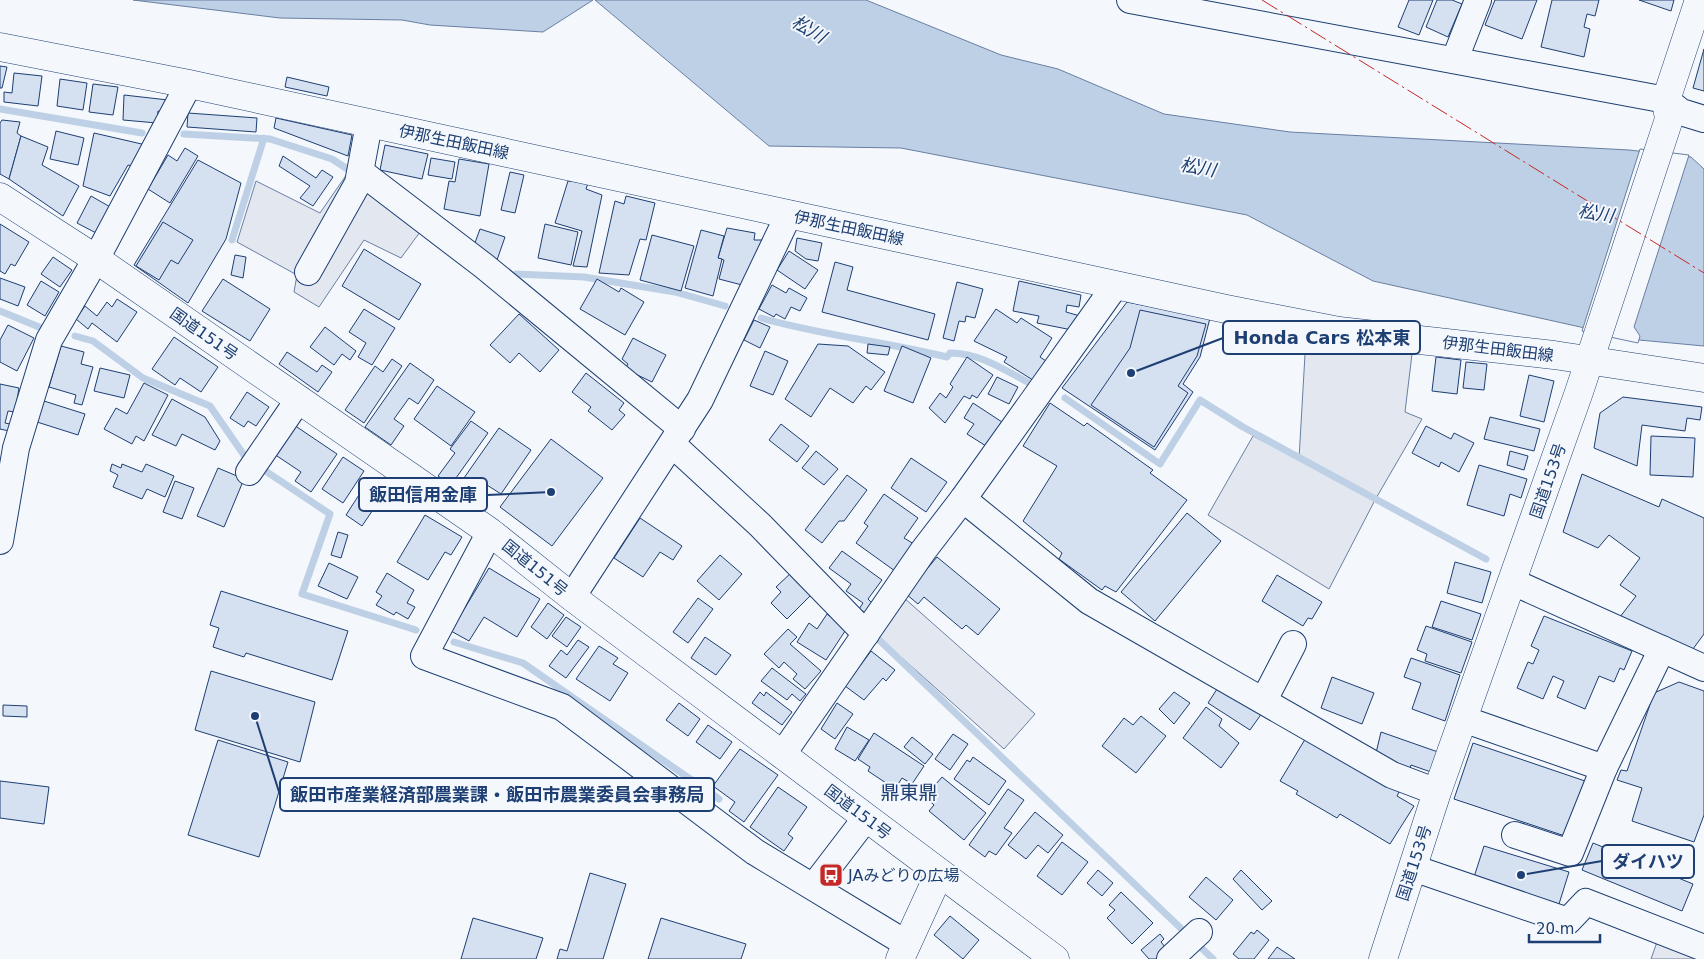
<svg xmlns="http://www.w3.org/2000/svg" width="1704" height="959" viewBox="0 0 1704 959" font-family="'DejaVu Sans','Noto Sans JP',sans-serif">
  <rect width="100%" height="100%" fill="#f4f7fb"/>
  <!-- parking -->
  <g fill="#e3e8f0" stroke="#687fa3">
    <polygon points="347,174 420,232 401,258 364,240 319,307 294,292 297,275 237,242 256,181 320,213"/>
    <polygon points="1306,337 1412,354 1405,412 1422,419 1375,500 1329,589 1208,515 1253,436 1299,459"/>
    <polygon points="903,597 1035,714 1004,749 873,632"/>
    <polygon points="1657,942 1700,959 1651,959"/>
  </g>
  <!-- water -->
  <g fill="#bed0e5" stroke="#687fa3">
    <polygon points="133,0 593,0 543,32 430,25 402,20 280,18"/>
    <polygon points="595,0 866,0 1001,55 1058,69 1164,114 1290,132 1629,150 1691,157 1704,169 1704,346 1639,340 1373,281 1247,215 901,148 769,146"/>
  </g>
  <!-- pier -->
  <polygon fill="#f4f7fb" stroke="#687fa3" points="1640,149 1689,155 1634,327 1640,336 1638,343 1582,331"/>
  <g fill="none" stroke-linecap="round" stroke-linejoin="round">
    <!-- stream -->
    <g stroke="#bed0e5" stroke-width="7">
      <polyline points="0,109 142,133"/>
      <polyline points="184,134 270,139 332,159 352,172"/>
      <polyline points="232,240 264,138"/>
      <polyline points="516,274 584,277 675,292 725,306"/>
      <polyline points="0,311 39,327"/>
      <path d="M 761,318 C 822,335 885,342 947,357 L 950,353 C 980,353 1005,370 1031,384"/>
      <polyline points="75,336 93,341 143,378 210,406 246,458 330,514 302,594 416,630"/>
      <polyline points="1065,398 1160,464 1200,400 1243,427 1486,559"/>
      <polyline points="876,637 1213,959"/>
      <polyline points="454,642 523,663 719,799"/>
    </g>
  </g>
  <!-- building -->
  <g fill="#d5e0f0" stroke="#1d3f73">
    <polygon points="1409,0 1433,0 1419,35 1398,27"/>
    <polygon points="1437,0 1452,0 1462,4 1448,37 1426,27"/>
    <polygon points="1495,0 1537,0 1522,39 1485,25"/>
    <polygon points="1552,0 1599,0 1595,16 1587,14 1584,27 1590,29 1584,57 1541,47"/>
    <polygon points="1639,0 1674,0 1671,11"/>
    <polygon points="1704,49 1704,91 1693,88"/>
    <polygon points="0,66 7,67 2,88 0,88"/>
    <polygon points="14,73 42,76 38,106 4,102 4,92 12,93"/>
    <polygon points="287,77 329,87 327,96 285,87"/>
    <polygon points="60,79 87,83 83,110 57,106"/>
    <polygon points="93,84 118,87 113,115 89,112"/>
    <polygon points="124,95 168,100 167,113 158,111 157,123 123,120"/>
    <polygon points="188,113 257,118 256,132 187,127"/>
    <polygon points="276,118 352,135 348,156 274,128"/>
    <polygon points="2,120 20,122 17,133 21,136 9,179 0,174 0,123"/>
    <polygon points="56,131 84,138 78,165 50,159"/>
    <polygon points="94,133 146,145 136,167 128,165 110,196 83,186"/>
    <polygon points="21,136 48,147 42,165 79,186 63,216 9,179"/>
    <polygon points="385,145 428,154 422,179 380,170"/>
    <polygon points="185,148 198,156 170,203 148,189 168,155 177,161"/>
    <polygon points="283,156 316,178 322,170 333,177 313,206 300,198 310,186 279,166"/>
    <polygon points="431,158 455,162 452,179 428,175"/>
    <polygon points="459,159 489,164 480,216 444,209 449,181 455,182"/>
    <polygon points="198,160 241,183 226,239 188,303 134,265"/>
    <polygon points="510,172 524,175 515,213 501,210"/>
    <polygon points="568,181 588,183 586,189 602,195 587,267 573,266 582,231 555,223"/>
    <polygon points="91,196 112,208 98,234 77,223"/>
    <polygon points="626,196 655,203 646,240 640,239 629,275 599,273 615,201 624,204"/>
    <polygon points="163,222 193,240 178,264 171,260 159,280 136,266"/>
    <polygon points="0,224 29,242 15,266 11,264 5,274 0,271"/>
    <polygon points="545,224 578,232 571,265 538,258"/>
    <polygon points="727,228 755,233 754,240 763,240 742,285 719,279 724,260 718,258"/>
    <polygon points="480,229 505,237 497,260 472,251"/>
    <polygon points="701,230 724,236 718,258 722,259 713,296 685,288"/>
    <polygon points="652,235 694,246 681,291 640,280"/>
    <polygon points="797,238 822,243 818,261 806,259 795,251"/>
    <polygon points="364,249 421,284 399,320 342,286"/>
    <polygon points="789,251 818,270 805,289 777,270"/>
    <polygon points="235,255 246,257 243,278 231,275"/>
    <polygon points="53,257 72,270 60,287 41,274"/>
    <polygon points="835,262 853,267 847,290 935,314 928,340 822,312"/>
    <polygon points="0,278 25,287 18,306 0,299"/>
    <polygon points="223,279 270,309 250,341 202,311"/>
    <polygon points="597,279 619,292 621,288 644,302 625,335 580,309"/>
    <polygon points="41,281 59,292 45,316 27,305"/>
    <polygon points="1019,281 1081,295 1079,307 1067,305 1066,312 1080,316 1072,330 1037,323 1039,316 1013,311"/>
    <polygon points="957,282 983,289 975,318 966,316 965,322 959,321 954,341 943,338"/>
    <polygon points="772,285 786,293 789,288 807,298 800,311 791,307 785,319 776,314 774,317 759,309"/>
    <polygon points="117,299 137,312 117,342 92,323 88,329 76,319 85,306 97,316 107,302 112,307"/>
    <polygon points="1127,302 1210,318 1200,357 1183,384 1193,392 1155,450 1062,388"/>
    <polygon points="364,309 395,328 372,365 358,357 366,343 349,332"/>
    <polygon points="996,309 1017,323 1021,318 1052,338 1040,357 1049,363 1036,382 1004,362 1007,357 974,341"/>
    <polygon points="1140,310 1206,324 1197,356 1178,386 1188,393 1154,447 1091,405 1130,348"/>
    <polygon points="519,314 559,350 540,372 519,353 510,363 490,345"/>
    <polygon points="754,320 770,327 760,348 744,340"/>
    <polygon points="8,325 34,338 17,371 0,362 0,340"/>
    <polygon points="325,327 356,351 350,360 342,354 334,365 310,347"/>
    <polygon points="174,337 218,367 201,392 180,378 175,385 152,369"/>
    <polygon points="633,338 666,355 652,382 625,369 628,364 622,359"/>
    <polygon points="818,344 848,346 885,372 871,390 866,386 853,403 830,388 811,417 785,399"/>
    <polygon points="868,344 890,347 888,355 867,353"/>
    <polygon points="61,346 84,352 81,364 93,367 82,405 74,403 76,395 49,387"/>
    <polygon points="902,346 931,358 913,403 884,391"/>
    <polygon points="765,351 788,361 773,395 750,386"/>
    <polygon points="287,352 317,372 322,365 332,372 318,392 279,364"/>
    <polygon points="967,357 993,375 977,398 972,395 970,399 964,396 945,423 929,408 940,393 946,398 953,387 950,384"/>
    <polygon points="1436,357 1461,360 1457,394 1432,391"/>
    <polygon points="392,359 402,366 364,423 345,410 375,366 383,372"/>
    <polygon points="1466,362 1487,364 1484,390 1463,388"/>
    <polygon points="410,363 434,380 418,404 409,398 394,419 404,426 391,445 365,427"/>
    <polygon points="100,368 130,375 124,398 94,391"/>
    <polygon points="586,373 624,403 619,410 625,415 612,430 588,411 591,407 572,392"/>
    <polygon points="1529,375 1554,381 1544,422 1520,416"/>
    <polygon points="997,377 1018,387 1009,404 988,394"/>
    <polygon points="144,383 168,395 144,441 136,436 132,444 104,429 116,408 127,414"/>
    <polygon points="0,384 19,388 15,412 8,411 5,423 10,424 9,431 0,429"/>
    <polygon points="437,386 475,412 451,446 414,419"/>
    <polygon points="247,392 269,407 256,426 248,421 244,427 230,418"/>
    <polygon points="1623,397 1702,407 1700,420 1687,418 1685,431 1642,425 1637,466 1594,448 1600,413"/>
    <polygon points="172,399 205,417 220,441 215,450 182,434 176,446 152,435"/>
    <polygon points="44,401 85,414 78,435 37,422"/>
    <polygon points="973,403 1002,422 986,446 967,434 974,424 964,418"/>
    <polygon points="1050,403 1084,426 1087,423 1153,470 1150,473 1187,500 1116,592 1105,586 1102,590 1059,559 1062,553 1023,521 1057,466 1023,446"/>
    <polygon points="1490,417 1540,429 1534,451 1484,439"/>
    <polygon points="471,421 488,433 451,485 438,476 455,453 450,449"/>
    <polygon points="781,424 809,446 797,462 769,440"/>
    <polygon points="294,425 337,454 311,492 295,481 301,472 274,454"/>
    <polygon points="1426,426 1451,439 1454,433 1474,443 1459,472 1441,462 1439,467 1412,453"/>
    <polygon points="499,428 531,450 501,494 487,485 471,507 452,495"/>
    <polygon points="1651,436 1695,438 1693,477 1650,475"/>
    <polygon points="551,439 603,478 552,546 500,507"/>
    <polygon points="816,451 838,469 824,485 802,468"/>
    <polygon points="1510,451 1528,456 1524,470 1507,465"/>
    <polygon points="343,457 364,471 343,503 322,489"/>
    <polygon points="911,458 947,482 926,512 891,488"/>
    <polygon points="112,464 121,468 122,464 142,472 146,464 174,476 165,497 147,489 142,499 113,487 118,475 110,471"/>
    <polygon points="1479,465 1527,479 1521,498 1510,494 1504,516 1467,505"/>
    <polygon points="218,468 244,479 224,527 197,516"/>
    <polygon points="1582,474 1659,507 1662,499 1704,518 1704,634 1690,653 1620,617 1636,596 1620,585 1640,558 1609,535 1598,548 1563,532"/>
    <polygon points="847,475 867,490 844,521 839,521 822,543 805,530"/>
    <polygon points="175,481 194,488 182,519 163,512"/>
    <polygon points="366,484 383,495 362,526 346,515"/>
    <polygon points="884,494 918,518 904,538 914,544 895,571 856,543 868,526 864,523"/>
    <polygon points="1187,513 1221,541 1155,621 1121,592"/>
    <polygon points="425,515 462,537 451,555 445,552 428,580 397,562"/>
    <polygon points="640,518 682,546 673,560 660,552 643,577 614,558"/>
    <polygon points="338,532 348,535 341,558 331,555"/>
    <polygon points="842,551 882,580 868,599 874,605 867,614 859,609 863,603 846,591 851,584 829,568"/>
    <polygon points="720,555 742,574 719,600 697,581"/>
    <polygon points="937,557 1000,609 978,635 966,625 962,629 924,597 918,604 906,594"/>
    <polygon points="1455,562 1491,572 1482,603 1447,593"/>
    <polygon points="329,563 358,577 347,599 318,586"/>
    <polygon points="489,568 540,599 517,637 484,617 469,641 451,631"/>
    <polygon points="792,572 813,593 787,619 771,603 781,592 776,587"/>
    <polygon points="387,573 414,590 407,603 415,607 408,619 396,612 394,615 376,605 382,596 376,592"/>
    <polygon points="1277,575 1322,602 1312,619 1308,618 1303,626 1262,601"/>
    <polygon points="221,591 348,631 332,680 246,653 244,657 213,647 219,628 210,625"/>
    <polygon points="698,598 713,609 688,643 673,632"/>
    <polygon points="1441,601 1481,614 1472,640 1432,627"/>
    <polygon points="548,603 564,615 547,639 531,627"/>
    <polygon points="827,614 847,628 826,660 797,642 809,623 817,629"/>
    <polygon points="1544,616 1632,651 1624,670 1620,668 1614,682 1599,676 1585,709 1557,697 1564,681 1553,676 1543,699 1517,688 1528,662 1533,664 1539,650 1531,646"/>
    <polygon points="566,617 581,627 567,647 552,636"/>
    <polygon points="1426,626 1472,642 1461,673 1425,661 1427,654 1417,650"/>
    <polygon points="788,629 797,637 790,644 821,671 805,689 793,679 797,674 784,662 779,668 764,654"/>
    <polygon points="705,637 731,655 716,675 691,658"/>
    <polygon points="578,640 589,647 566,678 549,666 561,650 567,655"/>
    <polygon points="599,646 618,658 613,664 628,673 610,701 576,679"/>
    <polygon points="871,651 895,670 886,681 883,678 864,700 845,686"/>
    <polygon points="1411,658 1460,675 1445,721 1412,709 1421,683 1404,677"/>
    <polygon points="772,668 806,694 800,701 792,694 787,700 761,681"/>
    <polygon points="211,671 315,702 300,762 195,730"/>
    <polygon points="1332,677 1374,693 1362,724 1321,708"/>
    <polygon points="1679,682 1704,691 1704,815 1694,842 1632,821 1642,788 1617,780 1621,770 1627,771 1654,693"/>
    <polygon points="1219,686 1262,713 1250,730 1208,703"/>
    <polygon points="760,692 764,696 766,692 792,712 782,725 752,703"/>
    <polygon points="1174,692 1190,703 1174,724 1159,709"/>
    <polygon points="679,703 700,719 688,736 666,720"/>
    <polygon points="837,703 853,714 835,739 821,729"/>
    <polygon points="3,705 27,706 27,717 3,716"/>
    <polygon points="1206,707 1222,719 1219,726 1239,743 1221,768 1183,738"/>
    <polygon points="1141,716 1166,736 1136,773 1102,746 1124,718 1133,725"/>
    <polygon points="708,725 732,742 720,759 696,742"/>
    <polygon points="847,727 869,740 855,761 835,749"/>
    <polygon points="1381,732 1438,752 1431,772 1411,765 1410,768 1388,760 1388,758 1376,753"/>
    <polygon points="874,733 924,766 912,784 902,778 895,789 868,771 870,767 858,759"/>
    <polygon points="953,734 968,744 950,770 935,759"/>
    <polygon points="1307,736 1400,790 1397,796 1414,806 1390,844 1340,814 1337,818 1296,794 1298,791 1280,781"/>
    <polygon points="912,737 933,754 925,764 904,747"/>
    <polygon points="218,740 288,762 259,857 188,835"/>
    <polygon points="1473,743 1585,781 1565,836 1454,799"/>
    <polygon points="740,749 778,775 744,822 729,811 735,802 713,786"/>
    <polygon points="973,757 1006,781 989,805 954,779 967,760 970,762"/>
    <polygon points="942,777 986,813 964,840 929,811 934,805 925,797"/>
    <polygon points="0,781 49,787 44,824 0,818"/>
    <polygon points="778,787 807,807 788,834 793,838 784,851 750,827"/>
    <polygon points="1008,789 1024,800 1004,828 1012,833 996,855 989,851 985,857 969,845"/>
    <polygon points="1035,812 1063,835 1048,853 1038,845 1026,859 1008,845"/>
    <polygon points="1062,842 1088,862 1062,895 1037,876"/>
    <polygon points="1593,843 1693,884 1682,911 1582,870"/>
    <polygon points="1484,846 1569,872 1559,904 1474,877"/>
    <polygon points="1098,870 1113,883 1102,896 1087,883"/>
    <polygon points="1241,870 1272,901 1262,910 1233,879"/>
    <polygon points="590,873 626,884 603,959 557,959 560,949 567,951"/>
    <polygon points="1206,877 1233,900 1216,920 1189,897"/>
    <polygon points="1121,892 1153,923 1132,944 1107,918 1115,910 1109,905"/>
    <polygon points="950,916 979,940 963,959 934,935"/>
    <polygon points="473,918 543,938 536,959 461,959"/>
    <polygon points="661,918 746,944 741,959 648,959"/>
    <polygon points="1257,930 1269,940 1254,959 1239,959 1233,954 1251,932 1254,934"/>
    <polygon points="1160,934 1164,939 1161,942 1170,953 1162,959 1149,959 1141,950"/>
    <polygon points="1277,947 1295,959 1268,959"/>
  </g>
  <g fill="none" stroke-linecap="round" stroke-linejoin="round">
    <!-- minor casing -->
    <g stroke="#1d3f73" stroke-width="28">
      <g id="minor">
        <polyline points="1130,0 1666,100 1681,112 1704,119"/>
        <polyline points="1455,59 1478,0"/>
        <polyline points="361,172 484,266 682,429"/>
        <polyline points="308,272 358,183 369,124"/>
        <polyline points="672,444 760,525 866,634"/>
        <polyline points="249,472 299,399"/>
        <polyline points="963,499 1089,601 1392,775 1437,792"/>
        <polyline points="490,532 424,656 562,707 755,852 907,944"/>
        <polyline points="0,541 16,448 49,340 96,259 189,84"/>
        <polyline points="1513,582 1704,668"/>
        <polyline points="572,597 700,400 789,214"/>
        <polyline points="1264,700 1293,644"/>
        <polyline points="1463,719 1604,768"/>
        <polyline points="782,755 923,551 963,499 1115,286"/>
        <polyline points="1515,835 1570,853 1604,768 1662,649"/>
        <polyline points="1413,868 1568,921 1586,902 1704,948"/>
        <polyline points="814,886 866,818"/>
        <polyline points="1170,959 1199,932"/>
      </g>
    </g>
    <!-- major casing -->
    <g stroke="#1d3f73" stroke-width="29">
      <g id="major">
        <polyline points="0,47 189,84 1226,309 1339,331 1554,355 1704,378"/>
        <polyline points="900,959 939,874"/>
      </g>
    </g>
    <!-- highway casing -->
    <g stroke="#1d3f73" stroke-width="29">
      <g id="highway">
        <polyline points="0,197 96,259 490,532 572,597 1055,959"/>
        <polyline points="1383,959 1437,792 1579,392 1669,119 1666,100 1699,0"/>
      </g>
    </g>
    <!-- minor -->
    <use href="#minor" stroke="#f4f7fb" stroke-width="26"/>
    <!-- major -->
    <use href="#major" stroke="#f4f7fb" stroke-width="28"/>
    <!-- highway -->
    <use href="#highway" stroke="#f4f7fb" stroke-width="28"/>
    <!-- power -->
    <polyline stroke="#c62828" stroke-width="1" stroke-dasharray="18 4 2.5 4" stroke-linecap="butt" points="1262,0 1704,273"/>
  </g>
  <!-- icons -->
  <defs>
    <g id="bus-square" transform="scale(1.25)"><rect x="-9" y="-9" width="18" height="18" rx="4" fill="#c62828" stroke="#f4f7fb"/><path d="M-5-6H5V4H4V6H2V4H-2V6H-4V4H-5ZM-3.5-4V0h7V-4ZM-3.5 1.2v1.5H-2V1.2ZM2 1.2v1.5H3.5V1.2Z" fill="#fff"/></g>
  </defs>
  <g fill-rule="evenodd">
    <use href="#bus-square" x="831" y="875"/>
  </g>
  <g text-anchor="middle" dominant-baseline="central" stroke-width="4" stroke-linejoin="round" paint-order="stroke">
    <!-- street labels -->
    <g font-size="16" fill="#1d3f73" stroke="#f4f7fb">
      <text transform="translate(454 142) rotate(12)">伊那生田飯田線</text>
      <text transform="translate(849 228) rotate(12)">伊那生田飯田線</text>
      <text transform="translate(204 334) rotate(35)">国道151号</text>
      <text transform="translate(1498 349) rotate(7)">伊那生田飯田線</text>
      <text transform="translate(1548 481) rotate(-71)">国道153号</text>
      <text transform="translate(535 568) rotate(39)">国道151号</text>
      <text transform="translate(858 812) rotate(37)">国道151号</text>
      <text transform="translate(1414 863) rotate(-72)">国道153号</text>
    </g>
    <!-- poi labels -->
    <g font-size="16" fill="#1d3f73" stroke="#f4f7fb" text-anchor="start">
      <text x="848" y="875">JAみどりの広場</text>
    </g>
    <!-- water labels -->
    <g font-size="18" font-style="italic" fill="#1d3f73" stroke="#f4f7fb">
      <text transform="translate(809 29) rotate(31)">松川</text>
      <text transform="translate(1198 167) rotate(10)">松川</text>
      <text transform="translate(1596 213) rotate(9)">松川</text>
    </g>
    <!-- quarter labels -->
    <g font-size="19" fill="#1d3f73" stroke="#f4f7fb">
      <text x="909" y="792">鼎東鼎</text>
    </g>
  </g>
  <!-- callouts -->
  <path fill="none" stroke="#1d3f73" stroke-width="2" d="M1131 373L1223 338M551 492L487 495M255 716L280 795M1521 875L1602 861"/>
  <g fill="#1d3f73" stroke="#f4f7fb" stroke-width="2">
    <circle cx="1131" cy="373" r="5"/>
    <circle cx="551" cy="492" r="5"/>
    <circle cx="255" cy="716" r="5"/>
    <circle cx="1521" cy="875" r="5"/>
  </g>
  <g fill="#f4f7fb" stroke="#1d3f73" stroke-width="2">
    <rect x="1223" y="321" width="197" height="33" rx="5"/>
    <rect x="359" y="478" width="128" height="33" rx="5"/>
    <rect x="280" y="778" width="434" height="33" rx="5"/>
    <rect x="1602" y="845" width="92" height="33" rx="5"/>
  </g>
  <g font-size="18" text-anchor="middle" font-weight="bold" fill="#1d3f73">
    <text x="1322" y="344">Honda Cars 松本東</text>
    <text x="423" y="501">飯田信用金庫</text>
    <text x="497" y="801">飯田市産業経済部農業課・飯田市農業委員会事務局</text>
    <text x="1648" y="868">ダイハツ</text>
  </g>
  <!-- scale -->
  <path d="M1529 934v8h71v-8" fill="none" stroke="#1d3f73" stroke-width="2.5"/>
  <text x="1536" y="934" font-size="15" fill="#1d3f73" stroke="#f4f7fb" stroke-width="4" paint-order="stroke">20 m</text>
</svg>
